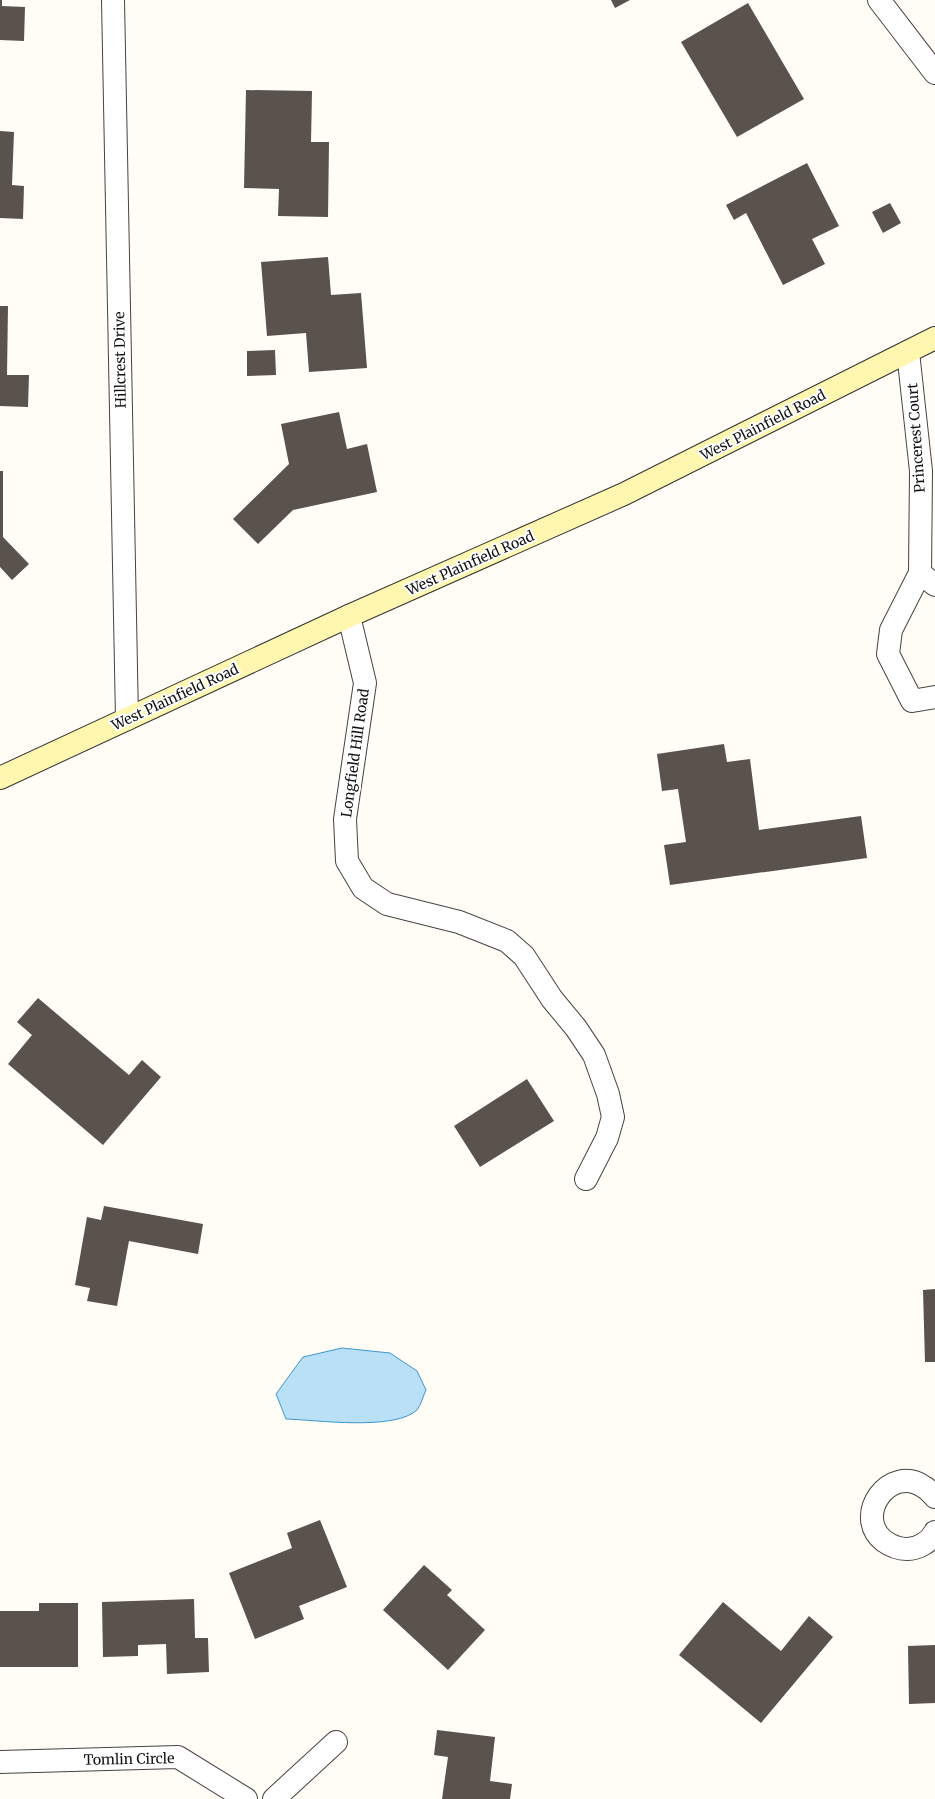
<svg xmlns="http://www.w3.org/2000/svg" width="935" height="1799" viewBox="0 0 935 1799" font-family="Merriweather,serif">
  <rect width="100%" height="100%" fill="#fffdf5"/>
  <!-- water -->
  <path fill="#b9e0f7" stroke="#3f96cf" d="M 342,1348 L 390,1353 L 417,1371 L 426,1390 C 423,1396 421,1405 417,1410 C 394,1431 317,1420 286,1419 L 276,1394 L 303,1357 Z"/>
  <!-- building -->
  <g fill="#5a524d">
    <polygon points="0,0 2,0 2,6 25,7 24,41 0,40"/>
    <polygon points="611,0 630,0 615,8"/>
    <polygon points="748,3 804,99 737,137 681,42"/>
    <polygon points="246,90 312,91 311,142 329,142 328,217 278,216 279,189 244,188"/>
    <polygon points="0,131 14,132 12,185 24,186 23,219 0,218"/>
    <polygon points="807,163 839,226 812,239 825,264 783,285 746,213 734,220 726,205"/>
    <polygon points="890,203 901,223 883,233 872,212"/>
    <polygon points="328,257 331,295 361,293 367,368 309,372 306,333 267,336 261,262"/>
    <polygon points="0,306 8,306 7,375 29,375 28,407 0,406"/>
    <polygon points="275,350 276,375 247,376 247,351"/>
    <polygon points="339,412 347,449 367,444 377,492 293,510 258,544 233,519 289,464 281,424"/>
    <polygon points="0,471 3,471 3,537 29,564 12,580 0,567"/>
    <polygon points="724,744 727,762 750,759 759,830 861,816 867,858 670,885 664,845 686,842 678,789 662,791 657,754"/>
    <polygon points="38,998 129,1075 142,1060 161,1077 103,1145 8,1064 32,1035 17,1022"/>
    <polygon points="527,1079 554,1121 480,1167 454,1126"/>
    <polygon points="104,1206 203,1224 198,1254 129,1241 117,1306 87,1301 90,1288 75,1285 87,1217 101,1220"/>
    <polygon points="935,1289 935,1362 925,1362 923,1290"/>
    <polygon points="320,1520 347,1587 299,1606 304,1619 255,1639 229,1573 292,1548 287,1533"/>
    <polygon points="424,1565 452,1590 447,1595 485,1630 448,1670 383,1610"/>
    <polygon points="194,1599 195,1638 208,1638 209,1672 167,1674 166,1644 138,1645 138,1656 103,1657 102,1602"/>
    <polygon points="723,1602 781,1651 809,1616 833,1637 761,1723 679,1655"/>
    <polygon points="39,1603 78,1603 78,1667 0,1667 0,1611 39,1611"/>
    <polygon points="935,1645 935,1703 909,1704 908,1646"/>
    <polygon points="437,1730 495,1737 490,1781 512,1784 510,1799 442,1799 448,1757 434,1755"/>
  </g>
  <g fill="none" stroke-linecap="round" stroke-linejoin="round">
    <!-- street casing -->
    <g stroke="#444" stroke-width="24">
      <g id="street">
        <polyline points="113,0 127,719"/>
        <polyline points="879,0 935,73"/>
        <polyline points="908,352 921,471 920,573 891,630 888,654 912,701 935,697"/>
        <polyline points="920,573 935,585"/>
        <polyline points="349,616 365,683 345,819 347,861 363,888 387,904 459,922 507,941 524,956 552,999 576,1028 594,1055 608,1094 613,1117 607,1138 586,1179"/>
        <path d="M 935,1497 C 932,1494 928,1489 924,1487 C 890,1463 852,1516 884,1541 C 891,1546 898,1549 907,1549 C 918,1549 930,1542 935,1532"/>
        <polyline points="0,1762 178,1757 246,1799"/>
        <polyline points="274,1799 336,1742"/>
      </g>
    </g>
    <!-- secondary casing -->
    <g stroke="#333" stroke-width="24">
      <polyline id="secondary" points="0,778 349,616 624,494 935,338"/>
    </g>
    <!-- street -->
    <use href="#street" stroke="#fff" stroke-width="22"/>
    <!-- secondary -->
    <use href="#secondary" stroke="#fff6b0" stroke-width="22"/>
  </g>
  <g text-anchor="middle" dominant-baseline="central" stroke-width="4" stroke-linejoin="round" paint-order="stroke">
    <!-- street labels -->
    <g font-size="14" fill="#111" stroke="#fff">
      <text transform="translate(120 360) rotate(-91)">Hillcrest Drive</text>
      <text transform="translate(763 425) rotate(-27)">West Plainfield Road</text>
      <text transform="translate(916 438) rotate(-94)">Princerest Court</text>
      <text transform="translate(470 563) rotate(-24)">West Plainfield Road</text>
      <text transform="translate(175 697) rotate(-25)">West Plainfield Road</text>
      <text transform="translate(355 753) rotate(-82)">Longfield Hill Road</text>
      <text transform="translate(129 1759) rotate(-1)">Tomlin Circle</text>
    </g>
  </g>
</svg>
